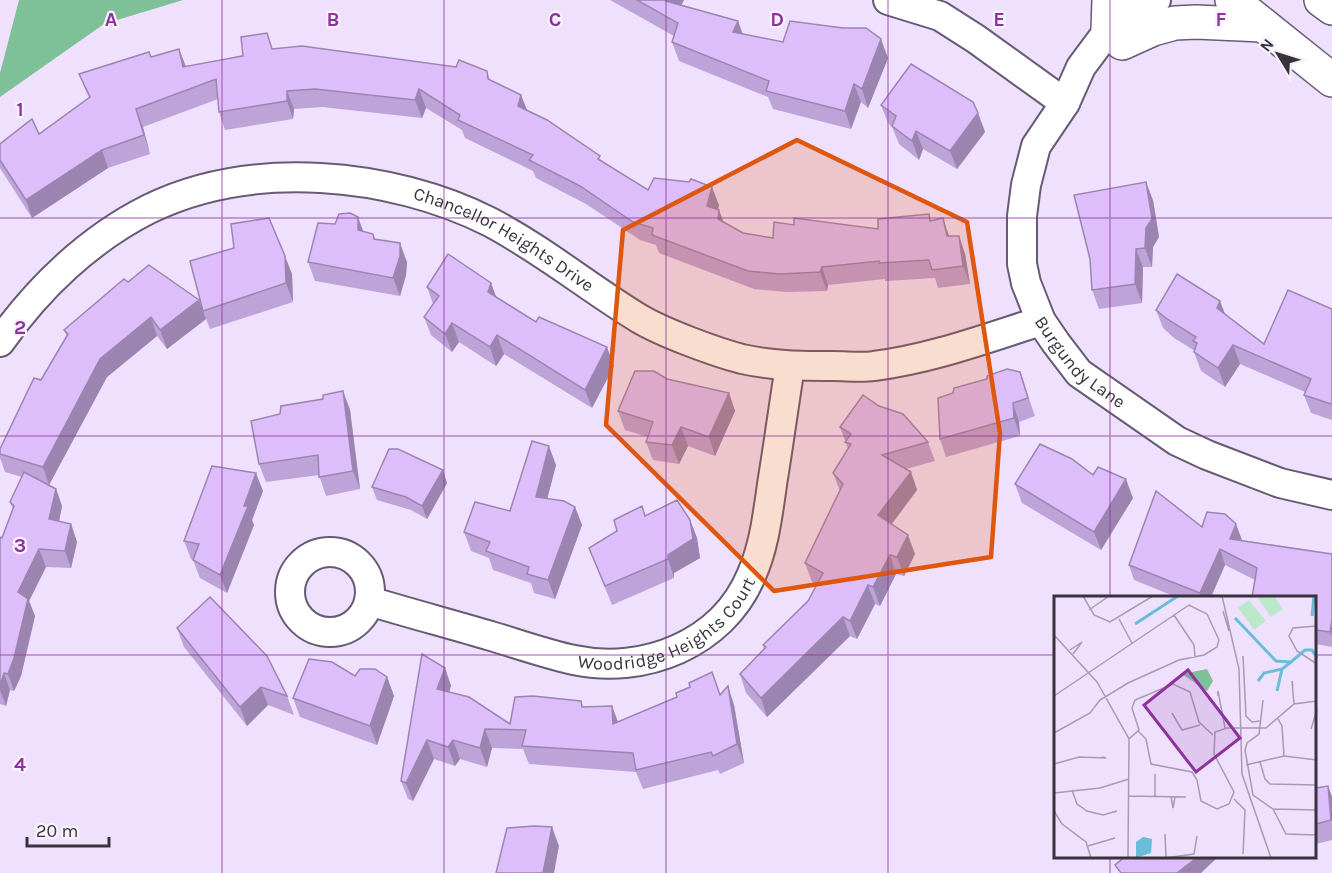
<svg xmlns="http://www.w3.org/2000/svg" width="1332" height="873" viewBox="0 0 1332 873" font-family="Karla,sans-serif">
  <rect width="100%" height="100%" fill="#efe1fd"/>
  <!-- forest -->
  <polygon fill="#7ec097" points="19,0 183,0 104,24 0,97 0,73"/>
  <g fill="none" stroke-linecap="round" stroke-linejoin="round">
    <!-- minor casing -->
    <g stroke="#675b73" stroke-width="32">
      <g id="minor">
        <polyline points="888,0 940,16 976,39 1065,103"/>
        <path id="s1" d="M 1131,0 L 1081,67 L 1065,103 L 1036,146 L 1026,185 L 1022,216 L 1022,264 L 1026,283 L 1041,321 L 1056,343 L 1079,373 L 1177,441 L 1207,455 L 1280,483 L 1332,495"/>
        <polyline points="1126,39 1156,0"/>
        <path id="s2" d="M 0,342 C 38,288 89,239 149,209 C 251,159 391,172 490,222 C 543,250 589,288 640,319 C 664,333 715,352 742,359 C 773,366 803,366 834,366 C 847,366 861,368 874,366 C 931,359 987,338 1041,321"/>
        <circle cx="330" cy="592" r="40"/>
        <path id="s3" d="M 369,601 C 409,613 450,624 491,636 C 518,644 546,654 574,660 C 644,675 722,644 751,576 C 765,545 768,511 773,478 C 779,441 784,404 790,366"/>
      </g>
    </g>
    <!-- highway casing -->
    <g stroke="#675b73" stroke-width="36">
      <g id="highway">
        <polyline points="1232,0 1332,80"/>
        <polyline points="1321,0 1332,8"/>
        <polyline points="1108,29 1109,0"/>
        <polyline points="1122,43 1153,29 1175,23 1196,22 1263,25"/>
      </g>
    </g>
    <!-- minor -->
    <use href="#minor" stroke="#fff" stroke-width="28"/>
    <!-- highway -->
    <use href="#highway" stroke="#fff" stroke-width="33"/>
  </g>
  <!-- wall -->
  <g fill="#bea3d8">
    <polygon points="610,0 684,0 681,5 738,21 742,34 783,42 888,58 868,108 861,102 851,129 773,109 768,97 679,61 672,42 674,36"/>
    <polygon points="179,49 186,67 272,49 487,71 490,80 521,95 527,110 602,161 648,190 719,205 718,210 719,210 723,222 743,233 773,238 794,225 878,229 929,214 931,221 950,236 959,236 965,254 970,284 938,288 935,278 885,281 885,279 828,285 827,291 787,292 754,289 659,253 656,245 640,240 586,204 536,178 533,171 465,138 462,130 426,108 422,118 322,107 294,109 293,119 225,130 219,112 218,99 143,127 150,154 108,168 32,218 0,168 0,144 39,134 89,98 79,74 151,57"/>
    <polygon points="881,105 978,113 985,132 957,169 923,149 919,160 899,144 892,127 888,123"/>
    <polygon points="1153,200 1159,237 1153,247 1152,267 1143,267 1142,303 1099,309 1092,290"/>
    <polygon points="364,231 373,234 375,239 407,262 406,275 400,296 315,281 308,262"/>
    <polygon points="292,274 293,302 210,329 203,311"/>
    <polygon points="128,282 199,300 206,319 167,349 157,336 107,377 49,485 56,489 62,506 59,521 71,524 77,542 71,568 46,567 29,601 35,616 21,676 14,691 10,690 6,706 0,704 0,537 2,538 13,509 10,502 22,477 5,472 0,458 0,449 67,336 64,330"/>
    <polygon points="491,283 496,297 536,322 614,366 592,408 504,354 496,366 459,342 452,352 431,335 424,317 433,304 427,287"/>
    <polygon points="1332,309 1332,420 1311,413 1304,395 1305,392 1240,364 1225,387 1201,371 1194,352 1195,351 1174,338 1163,328 1156,310 1225,314 1264,344"/>
    <polygon points="1020,372 1035,416 1019,422 1020,436 946,457 940,439"/>
    <polygon points="667,379 729,393 735,411 715,456 688,446 679,464 653,460 646,442 648,437 625,430 618,411"/>
    <polygon points="343,391 350,410 360,489 326,496 319,475 266,482 259,464 280,414"/>
    <polygon points="840,427 928,442 935,461 906,469 911,472 917,490 892,524 915,554 904,576 896,574 880,606 875,604 857,639 850,636 767,717 746,693 740,674 764,649 763,645 808,601 817,585 812,582 805,563 840,491 833,473 848,449"/>
    <polygon points="556,465 547,499 575,507 582,525 555,599 534,593 531,583 493,570 489,558 471,551 464,532 510,511"/>
    <polygon points="1093,475 1133,498 1101,550 1022,503 1015,484"/>
    <polygon points="447,483 427,519 411,510 377,500 372,487"/>
    <polygon points="263,491 252,520 254,525 227,593 200,578 193,560 191,559 184,541"/>
    <polygon points="645,516 690,520 697,538 700,558 674,573 674,578 612,605 589,548"/>
    <polygon points="1202,527 1242,540 1332,554 1332,647 1316,644 1316,597 1255,580 1225,565 1211,597 1176,597 1134,580 1129,565"/>
    <polygon points="177,628 287,696 294,715 268,705 247,726 184,647"/>
    <polygon points="445,668 451,686 449,692 510,724 581,701 583,707 612,706 618,722 720,694 734,705 744,763 720,774 718,770 643,789 636,772 529,764 523,749 492,748 487,767 460,759 455,766 434,759 413,801 408,799 401,781"/>
    <polygon points="355,676 387,677 394,696 377,745 300,717 293,698"/>
    <polygon points="1328,786 1332,797 1332,840 1316,844 1316,788"/>
  </g>
  <!-- shaded-wall -->
  <g fill="#9b85b0">
    <polygon points="667,0 684,0 673,20 666,1"/>
    <polygon points="738,21 745,40 733,32"/>
    <polygon points="881,39 888,58 868,108 862,89"/>
    <polygon points="179,49 186,67 183,67"/>
    <polygon points="854,84 861,102 851,129 845,111"/>
    <polygon points="419,89 426,108 422,118 415,100"/>
    <polygon points="287,91 294,109 293,119 287,101"/>
    <polygon points="521,95 528,113 518,106"/>
    <polygon points="136,109 143,127 150,154 144,135"/>
    <polygon points="978,113 985,132 957,169 950,151"/>
    <polygon points="916,131 923,149 919,160 912,141"/>
    <polygon points="102,150 108,168 32,218 26,200"/>
    <polygon points="1146,182 1153,200 1159,237 1153,247 1152,267 1145,248"/>
    <polygon points="712,187 719,205 714,224 707,206"/>
    <polygon points="719,210 726,228 718,219"/>
    <polygon points="358,217 365,236 358,230"/>
    <polygon points="943,218 949,236 947,236"/>
    <polygon points="959,236 965,254 970,284 963,266"/>
    <polygon points="400,243 407,262 406,275 400,296 393,278"/>
    <polygon points="1136,249 1143,267 1142,303 1135,284"/>
    <polygon points="285,256 292,274 293,302 286,283"/>
    <polygon points="822,267 828,285 827,291 820,272"/>
    <polygon points="491,283 498,302 488,292"/>
    <polygon points="199,300 206,319 167,349 160,330"/>
    <polygon points="1220,301 1227,319 1217,308"/>
    <polygon points="151,317 157,336 107,377 49,485 43,467 100,359"/>
    <polygon points="452,323 459,342 452,352 445,334"/>
    <polygon points="497,335 504,354 496,366 490,347"/>
    <polygon points="1233,345 1240,364 1225,387 1218,368"/>
    <polygon points="607,347 614,366 592,408 585,390"/>
    <polygon points="343,391 350,410 360,489 353,471"/>
    <polygon points="729,393 735,411 715,456 709,437"/>
    <polygon points="1013,403 1019,422 1020,436 1014,418"/>
    <polygon points="681,427 688,446 679,464 672,445"/>
    <polygon points="549,446 556,465 543,515 536,497"/>
    <polygon points="443,470 447,483 427,519 422,506"/>
    <polygon points="911,472 917,490 884,534 878,515"/>
    <polygon points="256,473 263,491 252,520 254,525 227,593 220,575"/>
    <polygon points="1126,479 1133,498 1101,550 1094,532"/>
    <polygon points="56,489 62,506 56,537 49,519"/>
    <polygon points="575,507 582,525 555,599 548,580"/>
    <polygon points="690,520 697,538 700,558 674,573 674,578 668,559 668,555"/>
    <polygon points="71,524 77,542 71,568 65,551"/>
    <polygon points="1236,524 1242,540 1230,539"/>
    <polygon points="908,535 915,554 904,576 897,557"/>
    <polygon points="39,549 46,567 29,601 35,616 21,676 14,691 8,674 18,592"/>
    <polygon points="1220,549 1225,565 1211,597 1201,597 1200,593"/>
    <polygon points="890,555 896,574 880,606 873,587"/>
    <polygon points="868,585 875,604 857,639 850,621"/>
    <polygon points="843,617 850,636 767,717 761,698"/>
    <polygon points="1332,620 1332,637 1330,632"/>
    <polygon points="445,668 451,686 444,707 437,689"/>
    <polygon points="4,673 10,690 6,706 0,690 0,686"/>
    <polygon points="387,677 394,696 377,745 370,726"/>
    <polygon points="728,686 734,705 744,763 737,744"/>
    <polygon points="261,687 268,705 247,726 240,707"/>
    <polygon points="612,706 619,725 613,724"/>
    <polygon points="485,729 492,748 487,767 480,748"/>
    <polygon points="427,740 434,759 413,801 406,783"/>
    <polygon points="453,740 460,759 455,766 448,747"/>
    <polygon points="1328,786 1332,797 1332,821 1331,820"/>
    <polygon points="552,827 559,846 554,873 543,873"/>
    <polygon points="1194,856 1219,856 1201,873 1177,873"/>
  </g>
  <!-- building -->
  <g fill="#ddbefb" stroke="#9b85b0" stroke-width="1.5">
    <polygon points="637,0 667,0 666,1 738,21 733,32 783,42 790,21 843,28 866,28 881,39 862,89 854,84 845,111 766,91 769,81 672,42 678,23"/>
    <polygon points="267,33 272,49 302,46 456,67 459,60 487,71 488,79 521,95 518,106 547,120 600,156 598,159 648,190 654,178 689,182 691,179 712,187 707,206 719,210 718,219 743,233 773,238 774,222 794,225 794,218 878,229 878,219 929,214 930,221 943,218 947,236 959,236 963,266 932,270 929,260 879,263 879,261 822,267 820,272 780,274 748,271 652,235 653,228 633,222 580,186 529,160 533,155 458,120 460,115 419,89 415,100 315,89 287,91 287,101 219,112 216,79 136,109 144,135 102,150 26,200 0,160 0,144 32,119 39,134 90,97 79,74 149,52 151,57 179,49 183,67 243,56 241,37"/>
    <polygon points="911,64 973,102 978,113 950,151 916,131 912,141 892,126 896,116 881,105"/>
    <polygon points="1146,182 1152,219 1146,228 1145,248 1136,249 1135,284 1092,290 1090,259 1074,195"/>
    <polygon points="350,213 358,217 358,230 373,234 374,239 400,243 400,256 393,278 308,262 318,223 335,224 339,214"/>
    <polygon points="269,218 285,256 286,283 203,311 190,261 234,248 231,224"/>
    <polygon points="448,254 491,283 488,292 536,322 539,317 607,347 585,390 497,335 490,347 452,323 445,334 424,317 439,296 427,287"/>
    <polygon points="149,265 199,300 160,330 151,317 100,359 43,467 0,454 0,449 34,378 41,380 68,334 64,330 124,279 128,282"/>
    <polygon points="1177,274 1220,301 1217,308 1264,344 1288,290 1332,309 1332,402 1331,404 1304,395 1311,379 1233,345 1218,368 1194,352 1197,343 1193,341 1196,337 1167,319 1156,310"/>
    <polygon points="1007,369 1020,372 1028,398 1013,403 1014,418 940,439 938,398 953,393 954,388 987,379 987,376"/>
    <polygon points="635,371 654,371 667,379 729,393 709,437 681,427 672,445 646,442 653,422 618,411"/>
    <polygon points="343,391 353,471 319,477 318,455 259,464 251,421 280,414 281,406 323,399 323,395"/>
    <polygon points="863,395 879,406 903,414 928,442 882,455 911,472 878,515 908,535 897,557 890,555 873,587 868,585 850,621 843,617 761,698 740,674 766,647 763,645 808,601 823,573 805,563 843,484 833,473 851,444 845,442 851,434 840,427"/>
    <polygon points="532,441 549,446 536,497 564,501 575,507 548,580 527,574 529,567 486,551 490,542 464,532 475,502 510,511"/>
    <polygon points="1040,444 1072,459 1093,475 1098,467 1126,479 1094,532 1015,484"/>
    <polygon points="389,449 398,449 443,470 422,506 406,497 372,487"/>
    <polygon points="212,466 256,473 244,506 248,506 220,575 193,560 199,544 184,541"/>
    <polygon points="24,472 56,489 49,519 71,524 65,551 39,549 18,592 28,599 14,658 8,674 4,673 0,686 0,537 2,538 14,506 10,502"/>
    <polygon points="1156,491 1202,527 1207,512 1225,514 1236,524 1230,539 1332,554 1332,620 1330,632 1316,630 1316,597 1252,597 1257,568 1220,549 1200,593 1129,565"/>
    <polygon points="677,500 690,520 693,539 668,555 668,559 605,586 589,548 617,531 614,520 642,506 645,516"/>
    <polygon points="210,597 267,656 287,696 261,687 240,707 177,628"/>
    <polygon points="422,654 445,668 437,689 469,697 510,724 515,697 533,696 581,701 582,707 612,706 613,724 677,697 676,693 690,687 689,683 712,672 720,695 728,686 737,744 713,756 711,752 636,770 633,753 522,746 526,730 485,729 480,748 453,740 448,747 427,740 406,783 401,781"/>
    <polygon points="309,659 332,662 355,676 360,669 375,669 387,677 370,726 293,698"/>
    <polygon points="1328,786 1331,820 1316,824 1316,788"/>
    <polygon points="534,826 552,827 543,873 496,873 507,828"/>
    <polygon points="1126,856 1194,856 1195,859 1177,873 1121,873 1115,865"/>
  </g>
  <!-- marked area -->
  <path fill="#df570e" fill-opacity="0.2" stroke="#df570e" stroke-width="4.5" stroke-linejoin="round" d="M 797,140 L 967,222 L 1000,433 L 991,557 L 774,591 L 606,425 L 623,230 Z"/>
  <!-- grid -->
  <path fill="none" stroke="#8e339e" stroke-width="1.5" stroke-opacity="0.55" d="M 222,0 L 222,873M 444,0 L 444,873M 666,0 L 666,873M 888,0 L 888,873M 1110,0 L 1110,597M 0,218 L 1332,218M 0,436 L 1332,436M 0,655 L 1056,655M 1316,655 L 1332,655M 1110,856 L 1110,873"/>
  <g text-anchor="middle" dominant-baseline="central" stroke-width="4.5" stroke-linejoin="round" paint-order="stroke">
    <!-- street labels -->
    <g font-size="18" fill="#38323d" stroke="#f8f2fd">
      <text stroke="none"><textPath href="#s2" startOffset="574">Chancellor Heights Drive</textPath></text>
      <text stroke="none"><textPath href="#s1" startOffset="412">Burgundy Lane</textPath></text>
      <text stroke="none"><textPath href="#s3" startOffset="320">Woodridge Heights Court</textPath></text>
    </g>
  </g>
  <!-- overview -->
  <g transform="translate(1054 596)">
    <rect width="262" height="262" fill="#efe1fd"/>
    <path d="M 202,0 L 220,0 L 229,13 L 217,21 ZM 195,4 L 212,25 L 200,34 L 184,12 Z" fill="#bbe7ca"/>
    <path d="M 153,73 L 159,85 L 153,95 L 128,78 Z" fill="#7ec097"/>
    <path d="M 89,241 L 98,243 L 97,257 L 82,262 L 82,246 Z" fill="#69bed7"/>
    <path fill="none" stroke="#69bed7" stroke-width="3" d="M 258,20 L 260,0M 181,22 L 222,65 L 237,66 L 251,54 L 258,54 L 263,62M 81,28 L 124,0M 204,85 L 210,77 L 228,73M 223,95 L 228,73 L 237,66"/>
    <path fill="none" stroke="#a69bb0" stroke-width="1.5" d="M 29,0 L 40,19 L 56,26 L 99,0M 168,0 L 185,73 L 188,178 L 217,262M 35,14 L 55,0M 169,15 L 175,35M 120,19 L 140,49 L 141,61M 65,23 L 78,47M 263,30 L 239,32 L 235,40 L 243,55 L 263,68M 0,39 L 43,86 L 75,143 L 74,262M 16,54 L 28,46 L 19,58M 189,60 L 192,120 L 198,126 L 206,125M 239,90 L 238,85 L 240,108M 0,100 L 135,9 L 153,18 L 165,44 L 163,51 L 150,59 L 125,64 L 74,87 L 46,104 L 36,117 L 0,137M 164,100 L 164,95 L 171,132M 209,104 L 205,138 L 193,147 L 191,154 L 199,199 L 219,213 L 263,214M 118,117 L 128,134 L 146,129M 224,123 L 228,130 L 230,160M 257,133 L 263,114M 84,135 L 92,143 L 97,168 L 138,176 L 143,184 L 147,205 L 163,213 L 175,208 L 180,196 L 160,158 L 161,136 L 173,132 L 212,132 L 240,108 L 263,105M 75,143 L 85,134 L 78,112 L 81,104 L 119,88 L 136,96 L 145,126 L 159,139M 206,166 L 211,183 L 216,188 L 263,189M 0,168 L 25,161 L 52,162 L 48,161M 192,169 L 230,160 L 263,164M 18,194 L 23,208 L 33,215 L 49,219 L 63,215 L 59,216M 0,197 L 46,192 L 75,183M 75,200 L 132,201M 101,200 L 101,178M 117,201 L 119,212 L 121,201M 180,203 L 191,214 L 189,258M 219,213 L 232,238 L 263,239M 0,215 L 8,228 L 32,246 L 37,262M 111,238 L 112,261M 34,250 L 61,242 L 57,243M 111,262 L 140,258 L 143,240"/>
    <path fill="#8e339e" fill-opacity="0.15" stroke="#8e339e" stroke-width="3" d="M 134,74 L 186,142 L 142,176 L 90,109 Z"/>
    <rect width="262" height="262" fill="none" stroke="#38323d" stroke-width="3"/>
  </g>
  <g font-size="20" text-anchor="middle" font-weight="bold" fill="#8e339e" stroke="#f8f2fd" stroke-width="4.5" stroke-linejoin="round" paint-order="stroke">
    <text x="111" y="26">A</text>
    <text x="333" y="26">B</text>
    <text x="555" y="26">C</text>
    <text x="777" y="26">D</text>
    <text x="999" y="26">E</text>
    <text x="1221" y="26">F</text>
    <text x="20" y="116">1</text>
    <text x="20" y="334">2</text>
    <text x="20" y="552">3</text>
    <text x="20" y="771">4</text>
  </g>
  <!-- north arrow -->
  <g transform="translate(1278 54) rotate(308)" stroke="#f8f2fd" stroke-width="4.5" paint-order="stroke">
  <path d="M0-4.5L10 22L0 15L-10 22Z" fill="#38323d"/>
  <text y="-9" font-size="16" font-weight="bold" text-anchor="middle" fill="#38323d">N</text>
  </g>
  <!-- scale -->
  <path d="M27 837v9h82v-9" fill="none" stroke="#38323d" stroke-width="3"/>
  <text x="36" y="837" font-size="18" fill="#38323d" stroke="#f8f2fd" stroke-width="4.5" paint-order="stroke">20 m</text>
</svg>
